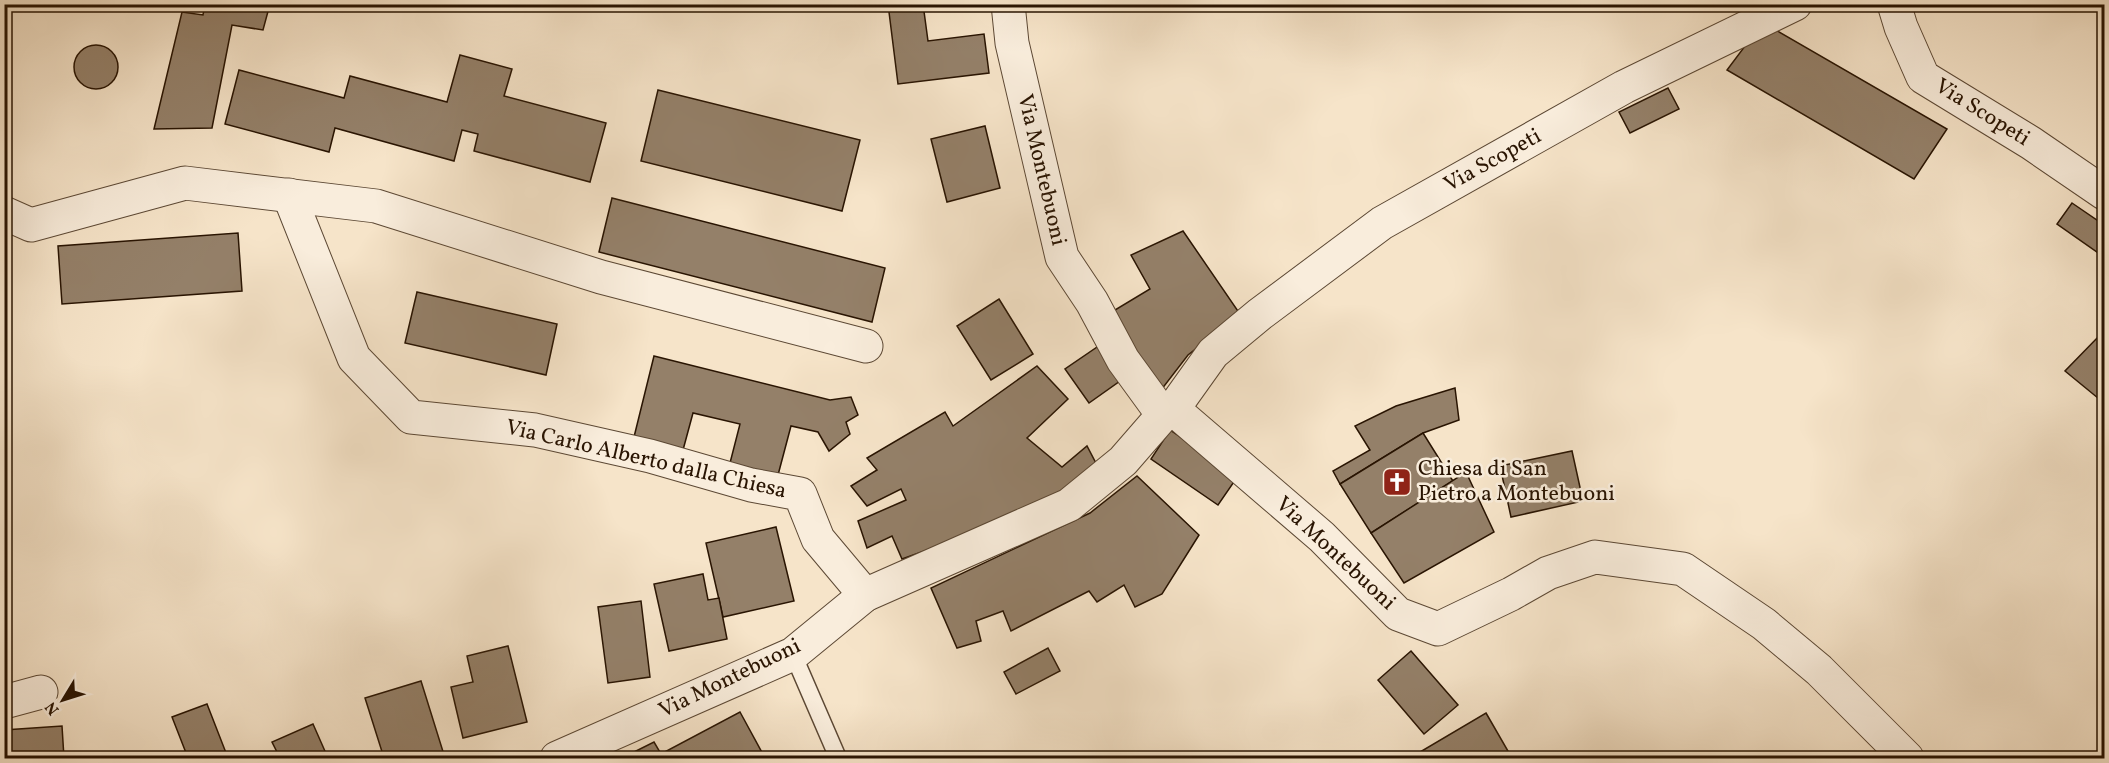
<svg xmlns="http://www.w3.org/2000/svg" width="2109" height="763" viewBox="0 0 2109 763" font-family="Vollkorn,serif">
  <rect width="100%" height="100%" fill="#f6e4c9"/>
  <filter id="stains"><feTurbulence type="fractalNoise" baseFrequency=".00333" numOctaves="4"/><feColorMatrix values="0 0 0 0 .2 0 0 0 0 .09 0 0 0 0 .02 0 0 0 .5 -.17"/></filter>
  <radialGradient id="worn" r=".72"><stop offset=".6" stop-color="#630" stop-opacity="0"/><stop offset="1" stop-color="#630" stop-opacity=".3"/></radialGradient>
  <!-- building -->
  <g fill="#948069" stroke="#291402" stroke-width="1.5">
    <polygon points="205,4 270,4 263,30 232,25 212,128 154,129 182,12 203,15"/>
    <polygon points="888,4 923,4 928,41 984,34 989,73 898,84"/>
    <polygon points="1774,29 1947,129 1914,179 1727,70 1745,46"/>
    <circle cx="96" cy="67" r="22"/>
    <polygon points="460,55 512,69 504,96 606,123 590,182 474,151 478,134 462,130 454,161 335,128 329,152 225,124 239,70 344,98 350,76 447,102"/>
    <polygon points="1668,88 1679,109 1630,133 1619,112"/>
    <polygon points="658,90 860,140 842,211 641,161"/>
    <polygon points="985,126 1000,188 947,202 931,139"/>
    <polygon points="612,198 885,268 872,322 599,252"/>
    <polygon points="2072,203 2104,225 2104,257 2057,224"/>
    <polygon points="1183,231 1240,314 1188,355 1158,394 1105,316 1150,289 1131,255"/>
    <polygon points="238,233 242,291 62,304 58,246"/>
    <polygon points="417,292 557,324 546,375 405,343"/>
    <polygon points="999,299 1033,354 991,380 957,326"/>
    <polygon points="2100,335 2104,339 2104,403 2065,371"/>
    <polygon points="1103,343 1127,376 1089,403 1065,369"/>
    <polygon points="654,356 830,400 851,397 858,415 846,422 850,434 829,451 818,432 791,426 778,475 730,463 740,424 693,413 683,450 634,437"/>
    <polygon points="1037,366 1068,399 1027,438 1062,467 1087,446 1099,469 1026,515 902,559 892,536 867,548 858,521 906,500 901,489 867,506 851,486 877,470 867,458 945,412 953,426"/>
    <polygon points="1455,388 1459,420 1423,433 1340,484 1333,471 1370,450 1355,426 1396,406"/>
    <polygon points="1170,430 1238,476 1218,505 1151,459"/>
    <polygon points="1423,433 1453,481 1371,533 1340,484"/>
    <polygon points="1572,451 1583,501 1511,517 1500,466"/>
    <polygon points="1466,472 1494,532 1404,583 1371,533"/>
    <polygon points="1137,476 1199,535 1162,594 1135,607 1124,585 1097,602 1089,591 1011,631 1003,611 976,621 981,641 957,648 931,588 1090,513"/>
    <polygon points="776,527 794,601 723,617 706,543"/>
    <polygon points="703,574 708,600 719,598 727,639 669,651 654,584"/>
    <polygon points="641,601 650,677 608,683 598,607"/>
    <polygon points="508,646 527,722 463,738 451,687 473,682 467,656"/>
    <polygon points="1048,648 1060,671 1016,694 1004,672"/>
    <polygon points="1411,651 1458,705 1424,734 1378,680"/>
    <polygon points="421,681 445,758 384,758 365,698"/>
    <polygon points="207,704 228,758 188,758 172,717"/>
    <polygon points="740,712 765,758 622,758 654,742 661,754"/>
    <polygon points="1486,713 1512,758 1424,758 1420,752"/>
    <polygon points="313,724 328,758 280,758 272,742"/>
    <polygon points="62,726 64,758 4,758 4,730"/>
  </g>
  <g fill="none" stroke-linecap="round" stroke-linejoin="round">
    <!-- lane casing -->
    <g stroke="#5c4834" stroke-width="19">
      <polyline id="lane" points="793,654 838,758"/>
    </g>
    <!-- street casing -->
    <g stroke="#5c4834" stroke-width="35">
      <g id="street">
        <polyline points="1008,4 1012,43 1062,257 1092,302 1123,360 1163,415"/>
        <polyline points="1894,4 1901,27 1923,77 2031,143 2104,193"/>
        <polyline points="289,195 354,358 411,417 535,430 650,456 751,485 800,494 818,539 865,595"/>
        <polyline points="4,213 31,225 185,183 376,206 601,277 866,346"/>
        <polyline points="1173,409 1322,537 1398,614 1438,629 1511,594 1548,573 1595,557 1683,569 1764,624 1819,670 1907,758"/>
        <polyline points="4,702 41,692"/>
        <polyline points="557,758 793,654 865,595 1069,505 1123,461 1163,415 1173,409 1213,353 1260,314 1382,223 1624,87 1795,4"/>
      </g>
    </g>
    <!-- lane -->
    <use href="#lane" stroke="#f9eddc" stroke-width="16"/>
    <!-- street -->
    <use href="#street" stroke="#f9eddc" stroke-width="33"/>
  </g>
  <!-- icons -->
  <defs>
    <g id="church-square" transform="scale(1.5)"><rect x="-9" y="-9" width="18" height="18" rx="4" fill="#8f2418" stroke="#f9eddc"/><path d="M-1.2-6h2.4v3.5h3.3v2.4h-3.3V6h-2.4V-.1h-3.3v-2.4h3.3Z" fill="#fff"/></g>
  </defs>
  <g fill-rule="evenodd">
    <use href="#church-square" x="1397" y="482"/>
  </g>
  <g text-anchor="middle" dominant-baseline="central" stroke-width="5" stroke-linejoin="round" paint-order="stroke">
    <!-- street labels -->
    <g font-size="22" fill="#291402" stroke="#f9eddc">
      <text transform="translate(1982 113) rotate(32)">Via Scopeti</text>
      <text transform="translate(1493 161) rotate(-29)">Via Scopeti</text>
      <text transform="translate(1041 170) rotate(77)">Via Montebuoni</text>
      <text transform="translate(646 460) rotate(13)">Via Carlo Alberto dalla Chiesa</text>
      <text transform="translate(1335 554) rotate(43)">Via Montebuoni</text>
      <text transform="translate(730 679) rotate(-26)">Via Montebuoni</text>
    </g>
    <!-- poi labels -->
    <g font-size="22" fill="#291402" stroke="#f9eddc" text-anchor="start">
      <text x="1418" y="469">Chiesa di San<tspan x="1418" dy="25">Pietro a Montebuoni</tspan></text>
    </g>
  </g>
  <!-- margin -->
  <rect width="2109" height="763" fill="none" stroke="#f6e4c9" stroke-width="24"/>
  <rect x="6" y="6" width="2097" height="751" fill="none" stroke="#291402" stroke-width="3"/>
  <rect x="12" y="12" width="2085" height="739" fill="none" stroke="#291402" stroke-width="1.5"/>
  <!-- north arrow -->
  <g transform="translate(63 700) rotate(232)" stroke="#f9eddc" stroke-width="4.5" paint-order="stroke">
  <path d="M0-4.5L10 22L0 15L-10 22Z" fill="#291402"/>
  <text y="-9" font-size="16" font-weight="bold" text-anchor="middle" fill="#291402">N</text>
  </g>
  <rect width="100%" height="100%" filter="url(#stains)"/>
  <rect width="100%" height="100%" fill="url(#worn)"/>
</svg>
